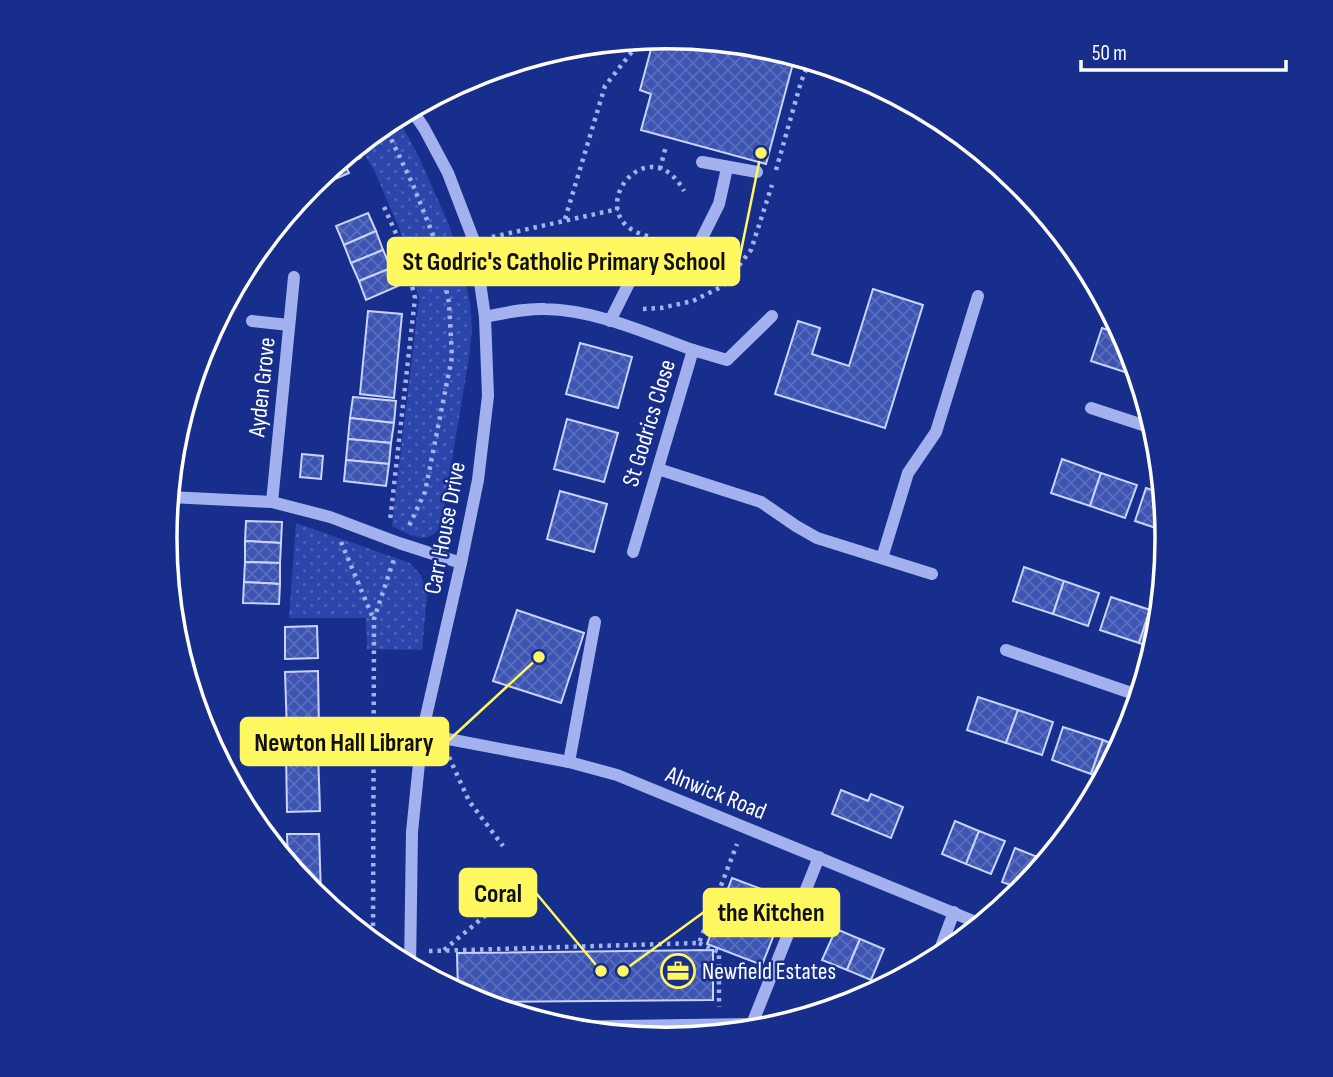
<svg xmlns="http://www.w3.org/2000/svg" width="1333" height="1077" viewBox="0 0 1333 1077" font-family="'Sofia Sans Condensed',sans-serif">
  <defs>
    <pattern id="grass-dots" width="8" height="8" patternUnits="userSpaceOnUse" patternTransform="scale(1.75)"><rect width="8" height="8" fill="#2b45aa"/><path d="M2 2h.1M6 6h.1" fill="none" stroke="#4b61b7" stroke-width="1.8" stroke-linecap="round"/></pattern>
    <pattern id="building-cross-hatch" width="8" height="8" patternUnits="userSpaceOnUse" patternTransform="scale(1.75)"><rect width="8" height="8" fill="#3d54b2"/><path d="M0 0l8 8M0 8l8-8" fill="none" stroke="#5a6ebe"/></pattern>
  </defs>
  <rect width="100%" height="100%" fill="#182e8c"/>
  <!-- grass -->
  <g fill="url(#grass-dots)">
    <path d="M 397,117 L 418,155 L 449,225 L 459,256 L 470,302 L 472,329 L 469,358 L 441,526 C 438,529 436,533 432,535 C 420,543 403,531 392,526 L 419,298 L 406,245 L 375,172 L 359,145 L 388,121 Z"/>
    <polygon points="296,523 410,563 421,575 427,594 422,650 367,649 366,618 289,618"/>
  </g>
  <!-- building -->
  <g fill="url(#building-cross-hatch)" stroke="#c9d3fa" stroke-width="2">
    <polygon points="667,37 765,46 795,56 766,164 641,130 651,94 640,90 654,38"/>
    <polygon points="342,159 349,173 319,186 316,180"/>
    <polygon points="368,213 376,231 344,245 336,226"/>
    <polygon points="376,231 383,250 351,263 344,245"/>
    <polygon points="383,250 391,268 359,281 351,263"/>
    <polygon points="391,268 398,286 366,300 359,281"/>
    <polygon points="873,289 923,305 885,428 775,394 798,321 820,328 812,354 849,366"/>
    <polygon points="368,311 402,314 394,398 360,394"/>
    <polygon points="1102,328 1124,335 1130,347 1135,362 1131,374 1091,361"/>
    <polygon points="580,343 632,357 618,408 566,394"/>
    <polygon points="353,397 396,401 394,423 350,418"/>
    <polygon points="350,418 394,423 391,443 348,439"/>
    <polygon points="567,419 618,433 604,482 554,469"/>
    <polygon points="348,439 391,443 389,464 346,460"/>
    <polygon points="302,454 323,456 321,479 300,477"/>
    <polygon points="1062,459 1101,473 1090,506 1051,493"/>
    <polygon points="346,460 389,464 386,486 344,481"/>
    <polygon points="1101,473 1137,485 1125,518 1090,506"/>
    <polygon points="1146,488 1164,494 1168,532 1135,521"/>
    <polygon points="560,491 607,504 594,552 547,539"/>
    <polygon points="246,521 282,522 281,543 245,541"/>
    <polygon points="245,541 281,543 280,563 245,562"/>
    <polygon points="245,562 280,563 280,584 244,582"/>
    <polygon points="1024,567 1064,581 1053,614 1013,601"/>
    <polygon points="1064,581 1099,593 1088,626 1053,614"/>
    <polygon points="244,582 280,584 279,604 243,603"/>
    <polygon points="1111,597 1150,610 1139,643 1100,630"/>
    <polygon points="517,610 584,633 561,703 493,681"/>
    <polygon points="1150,610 1161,614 1159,637 1155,649 1139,643"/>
    <polygon points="317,626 318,658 285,659 285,627"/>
    <polygon points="318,671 319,731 287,732 285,672"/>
    <polygon points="978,697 1018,710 1006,743 967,730"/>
    <polygon points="1018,710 1053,722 1042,755 1006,743"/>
    <polygon points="1063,727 1103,740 1091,774 1052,760"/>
    <polygon points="1103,740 1121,747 1105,778 1091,774"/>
    <polygon points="286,751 318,751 320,811 287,812"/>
    <polygon points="841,790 868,801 871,794 903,807 891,838 832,814"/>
    <polygon points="955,821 979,831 966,864 942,854"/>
    <polygon points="979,831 1005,841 991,874 966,864"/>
    <polygon points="287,834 319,834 321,894 311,893 288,864"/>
    <polygon points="1015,848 1045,860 1043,867 1024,890 1002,882"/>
    <polygon points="732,878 788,899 762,965 707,944"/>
    <polygon points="836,929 860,939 847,970 822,960"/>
    <polygon points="860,939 884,949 871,980 847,970"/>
    <polygon points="713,950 713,1000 475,1002 458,993 457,953"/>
    <polygon points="838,997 856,1003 834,1010"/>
  </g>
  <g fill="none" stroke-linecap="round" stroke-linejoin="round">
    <!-- path -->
    <g stroke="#a3b2ee" stroke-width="4.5" stroke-dasharray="3.5 5" stroke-linecap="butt">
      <polyline points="384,124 413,185 437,245 449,303 452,357 425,492 409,526"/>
      <polyline points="354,149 361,160"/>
      <polyline points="660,169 666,146"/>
      <polyline points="776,170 801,82 810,60"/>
      <polyline points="384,207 403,249 415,298 390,521"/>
      <polyline points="565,219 605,86 642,39"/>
      <path d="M 648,236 C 576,219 647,123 684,191"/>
      <polyline points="492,237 618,209"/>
      <polyline points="408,270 440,260"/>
      <polyline points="226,303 231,303 238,309"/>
      <polyline points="643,309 661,308 693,301 723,286 751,250 772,185"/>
      <polyline points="341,542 373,618"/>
      <polyline points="449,757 469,801 503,846"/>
      <polyline points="373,943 374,619 394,559"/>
      <polyline points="699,943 719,952 719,1007"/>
      <polyline points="444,950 499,904"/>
      <polyline points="429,951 699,943 737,844"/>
    </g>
    <!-- minor -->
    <g stroke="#a3b2ee" stroke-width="12">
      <polyline points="702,162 757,172"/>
      <path d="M 485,317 C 505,313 526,308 545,309 C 596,310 646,333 693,350 L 633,552"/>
      <polyline points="252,321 289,325"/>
      <polyline points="610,321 635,271 672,261 700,242 719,204 727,168"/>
      <polyline points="693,350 727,360 772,316"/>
      <polyline points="1091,408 1155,429"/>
      <polyline points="658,469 761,502 796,526 817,538 932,574"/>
      <polyline points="169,497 272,502 330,517 399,543 461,563"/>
      <polyline points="272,502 294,277"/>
      <polyline points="882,558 908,473 936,432 978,296"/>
      <polyline points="1006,650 1140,696"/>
      <polyline points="422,734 569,762 617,775 983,925"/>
      <polyline points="569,762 595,622"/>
      <polyline points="936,960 954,912"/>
      <polyline points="410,967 412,832 422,734 461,563 478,480 488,396 485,317 474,241 448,173 424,128 411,109"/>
      <polyline points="555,1027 752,1024"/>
      <polyline points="750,1029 819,857"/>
    </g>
  </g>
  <!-- icons -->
  <defs>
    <g id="office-ring" transform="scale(1.75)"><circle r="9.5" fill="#182e8c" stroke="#fff860" stroke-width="1.5"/><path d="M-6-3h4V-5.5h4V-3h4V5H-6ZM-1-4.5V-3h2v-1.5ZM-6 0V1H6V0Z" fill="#fff860"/></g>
  </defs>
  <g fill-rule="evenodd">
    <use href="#office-ring" x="678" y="971"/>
  </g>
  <g text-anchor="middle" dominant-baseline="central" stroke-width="5" stroke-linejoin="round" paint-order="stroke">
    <!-- street labels -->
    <g font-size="24" fill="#fff" stroke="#182e8c">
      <text transform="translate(262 387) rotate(-84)">Ayden Grove</text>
      <text transform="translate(649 423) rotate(-73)">St Godrics Close</text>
      <text transform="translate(445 528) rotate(-79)">Carr House Drive</text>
      <text transform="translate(716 793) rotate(22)">Alnwick Road</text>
    </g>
    <!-- poi labels -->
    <g font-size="24" fill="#fff" stroke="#182e8c" text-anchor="start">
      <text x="702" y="971">Newfield Estates</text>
    </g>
  </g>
  <!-- crop -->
  <path d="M0 0H1333V1077H0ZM177 538a489 489 0 1 1 978 0a489 489 0 1 1-978 0Z" fill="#182e8c" fill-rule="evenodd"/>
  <path fill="none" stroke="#fff" stroke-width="3.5" d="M177 538a489 489 0 1 1 978 0a489 489 0 1 1-978 0Z"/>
  <!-- callouts -->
  <path fill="none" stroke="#fff860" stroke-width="2.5" d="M761 153L739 261M539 657L448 741M601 971L536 893M623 971L704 912"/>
  <g fill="#fff860" stroke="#182e8c" stroke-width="2.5">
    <circle cx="761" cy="153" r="7"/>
    <circle cx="539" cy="657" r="7"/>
    <circle cx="601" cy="971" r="7"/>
    <circle cx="623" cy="971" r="7"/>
  </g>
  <g fill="#fff860" stroke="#fff860" stroke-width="2.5">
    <rect x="388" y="238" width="351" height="47" rx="7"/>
    <rect x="241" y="718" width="207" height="47" rx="7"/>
    <rect x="460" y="869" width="76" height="47" rx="7"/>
    <rect x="704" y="889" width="135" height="47" rx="7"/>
  </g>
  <g font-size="26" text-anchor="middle" font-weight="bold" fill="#111">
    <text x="564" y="270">St Godric's Catholic Primary School</text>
    <text x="344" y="751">Newton Hall Library</text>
    <text x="498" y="902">Coral</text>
    <text x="771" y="921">the Kitchen</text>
  </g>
  <!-- scale -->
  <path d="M1081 60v10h205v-10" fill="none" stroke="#ffffff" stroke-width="3.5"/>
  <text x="1092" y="60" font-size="21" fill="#ffffff" stroke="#182e8c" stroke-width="5" paint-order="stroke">50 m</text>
</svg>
